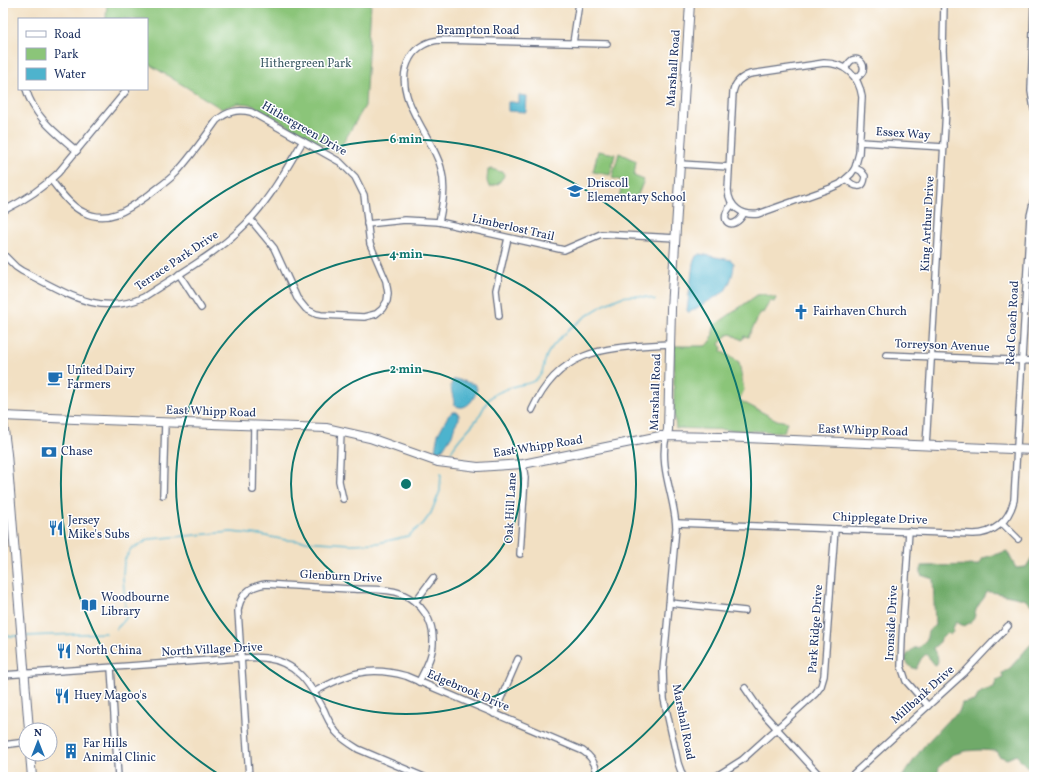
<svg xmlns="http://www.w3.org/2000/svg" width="1037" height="780" viewBox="0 0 1037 780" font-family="Vollkorn,serif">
  <rect width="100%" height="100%" fill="#fff"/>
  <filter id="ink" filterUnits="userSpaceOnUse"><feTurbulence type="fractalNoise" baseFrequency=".025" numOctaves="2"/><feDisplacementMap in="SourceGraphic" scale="8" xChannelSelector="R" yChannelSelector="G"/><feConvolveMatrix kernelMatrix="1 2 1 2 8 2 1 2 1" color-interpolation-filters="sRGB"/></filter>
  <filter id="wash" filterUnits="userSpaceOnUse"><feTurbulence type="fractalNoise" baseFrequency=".012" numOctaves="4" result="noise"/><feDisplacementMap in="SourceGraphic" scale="16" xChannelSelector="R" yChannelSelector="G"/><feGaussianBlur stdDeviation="0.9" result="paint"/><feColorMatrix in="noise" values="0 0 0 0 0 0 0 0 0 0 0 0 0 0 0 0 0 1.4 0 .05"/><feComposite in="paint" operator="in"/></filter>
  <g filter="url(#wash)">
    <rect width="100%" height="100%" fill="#f2e0c3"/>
    <!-- green -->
    <g fill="#8bc579" stroke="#537a6c">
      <polygon points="107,3 371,3 365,106 337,153 250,104 238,103 222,109 147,63 147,19 106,19"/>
      <polygon points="598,151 615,154 610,175 593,172"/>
      <polygon points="619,153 636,161 634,176 644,180 637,197 619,197 623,181 612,178"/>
      <path d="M 492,169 L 504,173 L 504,176 L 498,184 L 490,187 C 485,182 488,176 488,170 Z"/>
      <path d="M 763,294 L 776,298 L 774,302 L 770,301 L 763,313 L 761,312 L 748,337 L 744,336 L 742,340 L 731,334 L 727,335 L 719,344 L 722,348 L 721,351 L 739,362 L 744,390 L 739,400 L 777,420 L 787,422 L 784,432 L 676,428 L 674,413 L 674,346 L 705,346 C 715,342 711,333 715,325 L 757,295 Z"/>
    </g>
    <!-- forest -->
    <g fill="#70aa69" stroke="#466c64">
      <path d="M 1007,551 L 1016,568 L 1026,567 L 1034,554 L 1034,607 L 1024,599 L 991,592 L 987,592 C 985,598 981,601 978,606 C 972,616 979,619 964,626 L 956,622 L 953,628 L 953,632 L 950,635 L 947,633 L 941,639 L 940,642 L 933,648 C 935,654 940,657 937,664 L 935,665 L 926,654 L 921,659 L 916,669 C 911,668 902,661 907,655 C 908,653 912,650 914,648 L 918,648 L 927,639 C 927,632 928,630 935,626 L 933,579 L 921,575 L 921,566 L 979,565 L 983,558 Z"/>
      <path d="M 1034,643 L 1034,774 L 1016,755 L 1007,759 L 999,756 L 996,751 L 979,750 L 965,751 L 952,755 L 939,767 L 937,777 L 902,777 L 923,747 L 947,721 L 959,712 L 962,703 L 975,701 C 980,689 983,692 994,687 L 996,680 L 1003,678 L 1002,673 L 1010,668 L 1030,645 Z"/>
    </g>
    <!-- water -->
    <g fill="#4eb3cd" stroke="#347196">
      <polygon points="519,95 527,96 526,112 508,111 508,102 512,102 519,103"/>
      <path d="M 700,254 L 731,260 L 734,263 C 734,273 730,284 724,292 L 690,312 L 688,312 L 687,310 L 693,263 L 696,256 Z"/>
      <path d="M 455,379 L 474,384 L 477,388 C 476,398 465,414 454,404 C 454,395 448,388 453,380 Z"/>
      <polygon points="452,412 457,412 459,415 459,419 455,425 452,435 443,449 436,452 435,450 438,434 448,416"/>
    </g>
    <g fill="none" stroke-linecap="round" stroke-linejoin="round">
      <!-- stream -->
      <g stroke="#4eb3cd" stroke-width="1.5">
        <path d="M 451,452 C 457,438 471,429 479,416 C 484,409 486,399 495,394 C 500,392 506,389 512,387 C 520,384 531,385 538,378 C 545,372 543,361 548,353 C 561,332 598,305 622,297 C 632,295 646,296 655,300"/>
        <polyline points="116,629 122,623 127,617 125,607 123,576 124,561 131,549 150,539 231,532 261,535 286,540 351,544 378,543 408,536 423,524 431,513 440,491 441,473"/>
        <polyline points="3,636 19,636"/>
        <polyline points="25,636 106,633"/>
      </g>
    </g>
  </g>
  <g filter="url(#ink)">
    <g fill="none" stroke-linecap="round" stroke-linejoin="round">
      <!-- street casing -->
      <g stroke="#666d81" stroke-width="8">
        <g id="street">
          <polyline points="1034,3 1031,91 1034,109"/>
          <polyline points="573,43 579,3"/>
          <path d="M 824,63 C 845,63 859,76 862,97 L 859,153 L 855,168 L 851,174 L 840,184 L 831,188 L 758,214 C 742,216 729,207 728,190 L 733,92 C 735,82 741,77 750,74 Z"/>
          <path d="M 845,68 C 847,66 849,62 852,60 C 859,57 865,64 863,71 C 862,74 859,76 856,79"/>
          <path d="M 26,89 C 34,117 56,133 77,151"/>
          <polyline points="860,142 944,147"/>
          <polyline points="680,164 729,167"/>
          <path d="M 846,179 C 854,187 864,191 865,176 L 861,171 L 855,168"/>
          <path d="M 51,180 C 60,191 70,206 83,212 C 109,225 130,208 150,194 C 159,187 168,181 176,173 C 191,157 204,138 217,120 C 228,111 238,109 251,112 L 340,162 L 355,177 L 364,195 L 370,244 L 386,281 L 388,293 L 387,301 L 382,309 L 376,314 L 364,317 L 321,315 L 316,314 L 306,309 L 297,298 L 274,248 L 250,219"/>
          <path d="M 732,205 C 716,220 733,234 744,213"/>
          <path d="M 3,211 C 23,201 42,189 58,173 L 126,91"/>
          <path d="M 439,222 C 443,203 446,187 441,168 C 432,134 389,94 410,58 C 416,47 428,41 440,40 L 607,44"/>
          <polyline points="367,224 405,220 439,222 564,250 601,234 676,238"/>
          <path d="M 3,254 L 16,267 L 22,271 C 63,291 99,318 144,297 C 182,272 225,249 254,215 C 274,192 288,166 303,141"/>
          <polyline points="179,274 201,308"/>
          <polyline points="1026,279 1034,280"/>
          <polyline points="499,316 496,290 508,238"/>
          <polyline points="886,355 1034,361"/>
          <path d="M 532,410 C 561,346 608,348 669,344"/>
          <polyline points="341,431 339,481 343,499"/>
          <path d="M 666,436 C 659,470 675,496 676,528 L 663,671 L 664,699 L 678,763 L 683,777"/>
          <polyline points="926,446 946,109 943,51 944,3"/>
          <polyline points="253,490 254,425"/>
          <polyline points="163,495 165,422"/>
          <path d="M 676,523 L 973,534 C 994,534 1009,521 1014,500 L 1030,216 L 1034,199"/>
          <polyline points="1002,523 1018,539"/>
          <polyline points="909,531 902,638 901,666 906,681 928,706"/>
          <polyline points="520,554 525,478 523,464"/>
          <polyline points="415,602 433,578"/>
          <polyline points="670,603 745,611"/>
          <polyline points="111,668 118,777"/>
          <path d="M 3,675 L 240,658 C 248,658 257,657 265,658 C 297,662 310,684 324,710 C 327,718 331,725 336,732 C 342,739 350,744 358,749 L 424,777"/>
          <polyline points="745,688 760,710 821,777"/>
          <path d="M 314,692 C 347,674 367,665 406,676 L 583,751 C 592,757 597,766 597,777"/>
          <polyline points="494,714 518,659"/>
          <polyline points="3,745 26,742"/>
          <path d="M 249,777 L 238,611 C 240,595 250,586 266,584 C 295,586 324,588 354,589 C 369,590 387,588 402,594 C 421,602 434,621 433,642 C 433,656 425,669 419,682"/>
          <polyline points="715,777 742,760 815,694 821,686 824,676 835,529"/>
          <polyline points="850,777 964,673 1008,626"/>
        </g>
      </g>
      <!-- secondary casing -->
      <g stroke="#666d81" stroke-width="10">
        <g id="secondary">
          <polyline points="3,416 75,419 326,428 370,438 438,462 478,467 523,464 660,436 722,437 1034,450"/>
          <polyline points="666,436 668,430 671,309 690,3"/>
        </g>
      </g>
      <!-- primary casing -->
      <g stroke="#666d81" stroke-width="10">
        <g id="primary">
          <polyline points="3,422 7,454 29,730"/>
          <polyline points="30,754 32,777"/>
        </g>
      </g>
      <!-- street -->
      <use href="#street" stroke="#fff" stroke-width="5.5"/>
      <!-- secondary -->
      <use href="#secondary" stroke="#fff" stroke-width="8"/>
      <!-- primary -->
      <use href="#primary" stroke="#fff" stroke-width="8"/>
    </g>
  </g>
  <!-- distance rings -->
  <g fill="none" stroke="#0f766e" stroke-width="2">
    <circle cx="406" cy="484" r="115"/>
    <circle cx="406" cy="484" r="230"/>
    <path d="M223 777A345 345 0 1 1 589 777"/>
  </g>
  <!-- icons -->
  <defs>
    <g id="school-bare" transform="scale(1.2)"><path d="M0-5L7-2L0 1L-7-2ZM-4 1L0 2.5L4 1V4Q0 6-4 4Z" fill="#1f6fb2" stroke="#fff" stroke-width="2.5" paint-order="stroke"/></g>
    <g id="church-bare" transform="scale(1.2)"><path d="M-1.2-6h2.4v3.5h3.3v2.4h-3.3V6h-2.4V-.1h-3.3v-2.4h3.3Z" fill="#1f6fb2" stroke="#fff" stroke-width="2.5" paint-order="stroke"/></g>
    <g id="cafe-bare" transform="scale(1.2)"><path d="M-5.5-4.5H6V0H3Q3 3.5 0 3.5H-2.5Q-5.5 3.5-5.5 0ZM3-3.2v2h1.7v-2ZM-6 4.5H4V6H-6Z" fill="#1f6fb2" stroke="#fff" stroke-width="2.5" paint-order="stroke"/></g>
    <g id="bank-bare" transform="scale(1.2)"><path d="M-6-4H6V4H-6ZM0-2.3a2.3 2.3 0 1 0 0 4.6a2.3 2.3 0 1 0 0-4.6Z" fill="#1f6fb2" stroke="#fff" stroke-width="2.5" paint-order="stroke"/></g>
    <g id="restaurant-bare" transform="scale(1.2)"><path d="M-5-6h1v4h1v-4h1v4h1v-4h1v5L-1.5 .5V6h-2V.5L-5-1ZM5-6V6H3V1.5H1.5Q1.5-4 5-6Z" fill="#1f6fb2" stroke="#fff" stroke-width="2.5" paint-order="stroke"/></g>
    <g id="library-bare" transform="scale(1.2)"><path d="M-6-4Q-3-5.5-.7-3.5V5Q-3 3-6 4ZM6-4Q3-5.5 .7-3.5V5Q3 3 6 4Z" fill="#1f6fb2" stroke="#fff" stroke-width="2.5" paint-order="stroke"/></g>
    <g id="building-bare" transform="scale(1.2)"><path d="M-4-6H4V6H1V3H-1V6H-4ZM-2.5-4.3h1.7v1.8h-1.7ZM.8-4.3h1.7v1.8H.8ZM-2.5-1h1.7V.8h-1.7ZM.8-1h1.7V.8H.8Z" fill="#1f6fb2" stroke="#fff" stroke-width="2.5" paint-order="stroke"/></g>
  </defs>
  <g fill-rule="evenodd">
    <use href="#school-bare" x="575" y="191"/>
    <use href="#church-bare" x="801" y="312"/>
    <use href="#cafe-bare" x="55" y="378"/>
    <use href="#bank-bare" x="49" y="452"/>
    <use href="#restaurant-bare" x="56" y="528"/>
    <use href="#library-bare" x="89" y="605"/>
    <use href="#restaurant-bare" x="64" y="651"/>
    <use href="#restaurant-bare" x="62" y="696"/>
    <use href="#building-bare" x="71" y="751"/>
  </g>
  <g text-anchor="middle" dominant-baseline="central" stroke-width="3" stroke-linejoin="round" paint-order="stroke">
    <!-- street labels -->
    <g font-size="12" fill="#1b2f5e" stroke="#fff">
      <text x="478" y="31">Brampton Road</text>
      <text transform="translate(674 68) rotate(-86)">Marshall Road</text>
      <text transform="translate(304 129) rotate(30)">Hithergreen Drive</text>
      <text transform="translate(903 134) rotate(4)">Essex Way</text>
      <text transform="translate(928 224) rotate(-87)">King Arthur Drive</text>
      <text transform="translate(513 228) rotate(13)">Limberlost Trail</text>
      <text transform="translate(177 261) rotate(-34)">Terrace Park Drive</text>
      <text transform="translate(1013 323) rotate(-87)">Red Coach Road</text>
      <text transform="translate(942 346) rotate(2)">Torreyson Avenue</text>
      <text transform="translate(656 392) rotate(-88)">Marshall Road</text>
      <text transform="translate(211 412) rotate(2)">East Whipp Road</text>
      <text transform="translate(863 431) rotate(2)">East Whipp Road</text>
      <text transform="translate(538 447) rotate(-9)">East Whipp Road</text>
      <text transform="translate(511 508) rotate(-87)">Oak Hill Lane</text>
      <text transform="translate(880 519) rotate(2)">Chipplegate Drive</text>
      <text transform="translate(341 577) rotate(3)">Glenburn Drive</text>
      <text transform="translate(892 623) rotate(-87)">Ironside Drive</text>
      <text transform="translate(816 629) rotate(-86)">Park Ridge Drive</text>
      <text transform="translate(212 650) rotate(-3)">North Village Drive</text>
      <text transform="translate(468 691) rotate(23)">Edgebrook Drive</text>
      <text transform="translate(923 695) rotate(-42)">Millbank Drive</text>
      <text transform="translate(683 722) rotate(79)">Marshall Road</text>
    </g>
    <!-- park labels -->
    <g font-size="12" fill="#3d5c66" stroke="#fff">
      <text x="306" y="64">Hithergreen Park</text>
    </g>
    <!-- poi labels -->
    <g font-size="12" fill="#1b2f5e" stroke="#fff" text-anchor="start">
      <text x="587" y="184">Driscoll<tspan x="587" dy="14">Elementary School</tspan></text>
      <text x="813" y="312">Fairhaven Church</text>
      <text x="67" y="371">United Dairy<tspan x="67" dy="14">Farmers</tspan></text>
      <text x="61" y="452">Chase</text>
      <text x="68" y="521">Jersey<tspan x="68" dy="14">Mike's Subs</tspan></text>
      <text x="101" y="598">Woodbourne<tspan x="101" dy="14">Library</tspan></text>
      <text x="76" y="651">North China</text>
      <text x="74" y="696">Huey Magoo's</text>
      <text x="83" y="744">Far Hills<tspan x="83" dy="14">Animal Clinic</tspan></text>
    </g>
  </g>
  <circle cx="406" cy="484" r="6" fill="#0f766e" stroke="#fff" stroke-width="2"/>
  <g font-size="12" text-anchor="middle" font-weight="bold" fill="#0f766e" stroke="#fff" stroke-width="3" stroke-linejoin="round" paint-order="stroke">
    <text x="406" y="143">6 min</text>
    <text x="406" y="258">4 min</text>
    <text x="406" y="373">2 min</text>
  </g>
  <!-- margin -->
  <rect width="1037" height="780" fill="none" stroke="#fff" stroke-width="16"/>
  <!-- legend -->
  <rect x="18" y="18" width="130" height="72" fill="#ffffff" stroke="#a4acbf"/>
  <rect x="26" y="31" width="20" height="6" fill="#ffffff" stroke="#a4acbf"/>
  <text x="54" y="38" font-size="12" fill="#1b2f5e">Road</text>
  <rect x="26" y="48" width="20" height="12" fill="#8bc579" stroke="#a4acbf"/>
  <text x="54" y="58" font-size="12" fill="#1b2f5e">Park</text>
  <rect x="26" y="68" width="20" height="12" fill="#4eb3cd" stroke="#a4acbf"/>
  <text x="54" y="78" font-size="12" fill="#1b2f5e">Water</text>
  <!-- north arrow -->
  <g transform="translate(38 742)"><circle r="19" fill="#ffffff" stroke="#a4acbf"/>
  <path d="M0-3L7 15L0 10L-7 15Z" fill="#1f6fb2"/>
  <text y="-6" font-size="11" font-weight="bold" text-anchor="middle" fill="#1b2f5e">N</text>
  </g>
</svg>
